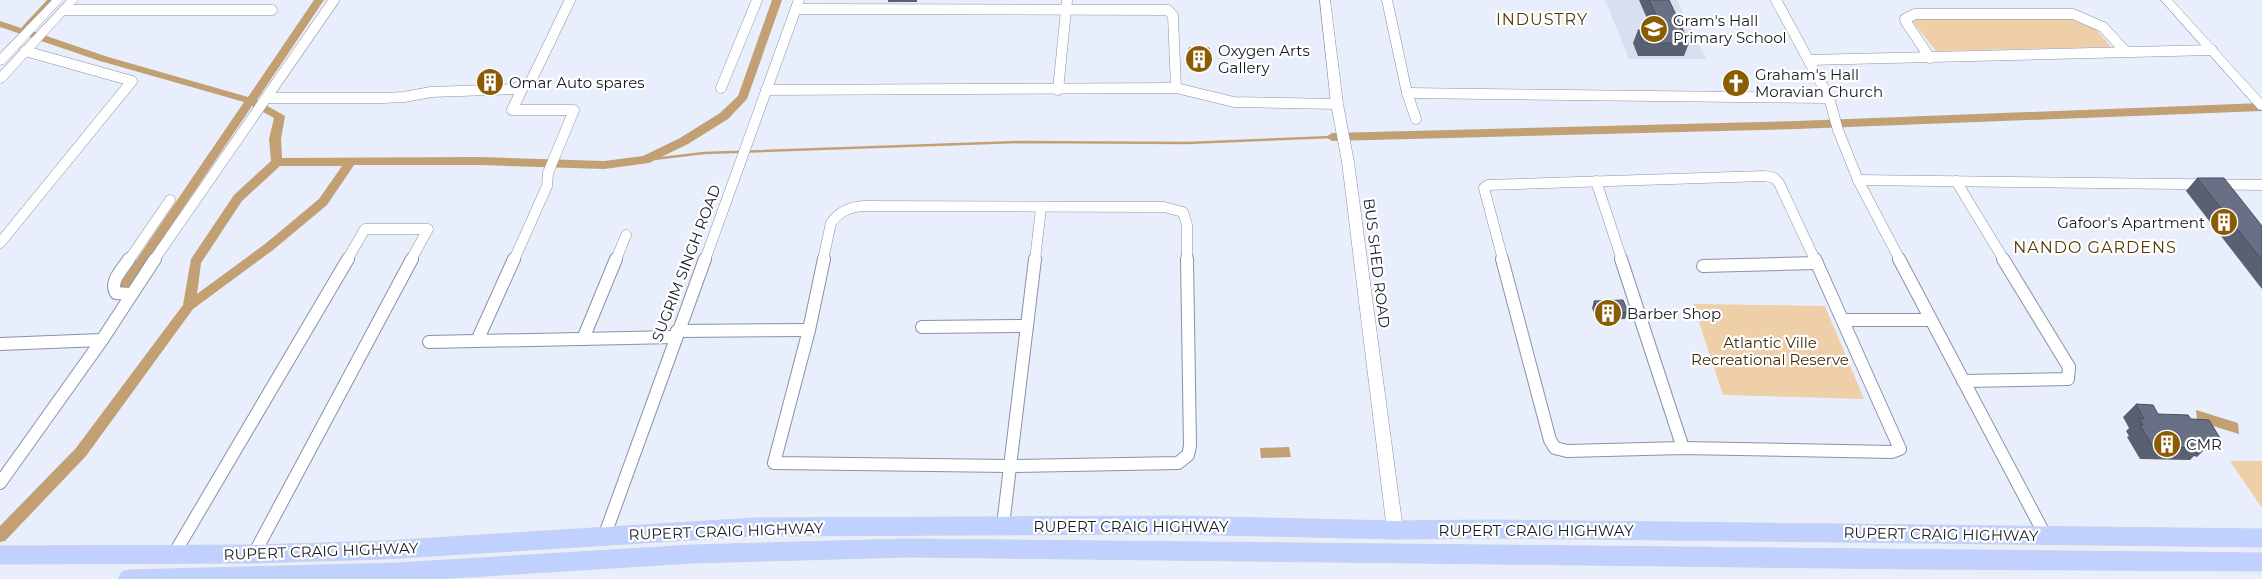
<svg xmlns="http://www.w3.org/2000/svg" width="2262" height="579" viewBox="0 0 2262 579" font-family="Montserrat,sans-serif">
  <rect width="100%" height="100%" fill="#e9eefc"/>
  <!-- built -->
  <polygon fill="#d8dff0" points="1605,0 1677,0 1706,59 1629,59"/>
  <!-- green -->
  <g fill="#eecfa8">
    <polygon points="2070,17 2096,29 2111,47 1936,51 1913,22 1917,18"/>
    <polygon points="1693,304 1825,306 1864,399 1723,395"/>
    <polygon points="2230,461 2262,461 2262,508"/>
  </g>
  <!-- water -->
  <g fill="#c2a073">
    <polygon points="2196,410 2238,423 2239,434 2197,421"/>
    <polygon points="1289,447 1291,457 1261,458 1260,448"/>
  </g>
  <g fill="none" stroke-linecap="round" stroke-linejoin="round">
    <!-- stream -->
    <polyline stroke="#c2a073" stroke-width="2.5" points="645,160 704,153 1020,142 1187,143 1332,137"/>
    <!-- canal -->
    <g fill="#c2a073" fill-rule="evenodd">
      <path d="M 47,0 L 57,0 L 29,30 L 108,57 L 248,97 L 314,0 L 324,0 L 257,100 L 285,116 L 281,139 L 282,158 L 479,157 L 604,161 L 643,156 L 680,138 L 720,113 L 738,96 L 772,0 L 782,0 L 747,99 L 728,119 L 688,144 L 649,163 L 604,169 L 479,165 L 354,165 L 327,205 L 273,250 L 193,309 L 86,456 L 5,541 L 0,542 L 0,526 L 76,448 L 183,305 L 191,259 L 234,195 L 271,161 L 269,139 L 274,118 L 252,106 L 128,290 L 120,290 L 118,287 L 120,284 L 244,102 L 100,61 L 0,27 L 0,21 L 21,28 ZM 280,166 L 342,166 L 319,199 L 265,244 L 197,294 L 201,263 L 242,201 Z"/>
      <polygon points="2262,103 2262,111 1797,129 1332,141 1326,137 1332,133 1797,121"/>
    </g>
    <!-- minor-far1 casing -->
    <g stroke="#8992a7" stroke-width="11">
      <g id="minor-far1">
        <polyline points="1387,0 1407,93 1416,119"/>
        <polyline points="1776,0 1829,98 1838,130 1858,180 1900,260"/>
        <polyline points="796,9 1168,10 1173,16 1176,88"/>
        <polyline points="64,10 272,10"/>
        <polyline points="1930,58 1906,22 1905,19 1915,14 2073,14 2103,27 2126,52"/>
        <polyline points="1809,60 2212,50"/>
        <polyline points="721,88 757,0"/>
        <polyline points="766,90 1176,88 1234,102 1337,104"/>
        <polyline points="1058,90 1067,0"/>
        <polyline points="1407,93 1829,98"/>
        <polyline points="267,98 382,98 404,97 431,92 514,89 531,81 570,0"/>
        <polyline points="1858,180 2262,185"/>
        <polyline points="1596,181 1622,260"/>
        <polyline points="1956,181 2004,260"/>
        <polyline points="0,243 132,81 25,51"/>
        <polyline points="129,260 170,200"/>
        <polyline points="154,260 334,0"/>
        <polyline points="347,260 365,229 428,229 411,260"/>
        <polyline points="514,260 547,186 548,173 574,110 512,110 524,85"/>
        <polyline points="616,260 626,235"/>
        <polyline points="705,260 799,0"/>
        <path d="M 823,260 L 831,223 C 839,211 850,207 864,206 L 1164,207 L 1183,212 L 1187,225 L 1187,260"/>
        <polyline points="1035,260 1041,208"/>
        <polyline points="1503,260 1484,188 1488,185 1765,176 1774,178 1779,183 1815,260"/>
      </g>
    </g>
    <!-- minor casing -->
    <g stroke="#8992a7" stroke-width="14">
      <g id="minor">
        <path d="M 129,259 C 123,269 109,281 116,293 L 130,294"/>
        <polyline points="824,259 809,330 774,463 1010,466 1178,463 1188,455 1190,446 1187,259"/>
        <polyline points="1502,259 1550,440 1555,448 1567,451 1683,448 1892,452 1900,449 1815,259"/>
        <polyline points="1621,259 1683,448"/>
        <polyline points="1899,259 2045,535"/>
        <polyline points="1703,266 1817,263"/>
        <polyline points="1844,320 1930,320"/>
        <polyline points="922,327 1027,326"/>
        <polyline points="677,331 809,330"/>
        <polyline points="583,339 616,259"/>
        <polyline points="477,341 514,259"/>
        <polyline points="429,342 675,337"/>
        <polyline points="0,344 102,340"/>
        <polyline points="1963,381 2068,379 2069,367 2003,259"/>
        <polyline points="0,483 102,340 155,259"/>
        <polyline points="1003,525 1035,259"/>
        <polyline points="604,537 705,259"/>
        <polyline points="174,554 348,259"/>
        <polyline points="254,554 412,259"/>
      </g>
    </g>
    <!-- tertiary casing -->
    <g stroke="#8992a7" stroke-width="1">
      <g id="tertiary">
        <polygon points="52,0 63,0 4,64 0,65 0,54"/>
        <polygon points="67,0 78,0 4,82 0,83 0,72"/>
        <polygon points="1320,0 1330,0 1343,104 1354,162 1403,530 1401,535 1395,537 1389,535 1387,530 1342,162 1331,104"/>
        <polygon points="2161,0 2172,0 2262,99 2262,110 2258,109"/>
      </g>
    </g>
    <!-- primary casing -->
    <g stroke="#d1d1d3" stroke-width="1">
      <g id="primary">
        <polygon points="1178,516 1395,521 1493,520 2262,529 2262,547 1493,538 1395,539 1178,534 755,536 384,559 254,563 0,564 0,546 254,545 384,541 755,518"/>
        <polygon points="908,539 2262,553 2262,571 1916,569 908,557 693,563 436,579 118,579 122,572 129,570 397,563 693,545"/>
      </g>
    </g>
    <!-- minor-far1 -->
    <use href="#minor-far1" stroke="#fff" stroke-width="10"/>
    <!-- minor -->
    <use href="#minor" stroke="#fff" stroke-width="12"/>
    <!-- tertiary -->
    <use href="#tertiary" fill="#fff" fill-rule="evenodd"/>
    <!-- primary -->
    <use href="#primary" fill="#c0d0ff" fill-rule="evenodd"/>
  </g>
  <!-- wall -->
  <g fill="#5a6072">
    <rect x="888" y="0" width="29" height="2"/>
    <polygon points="1639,0 1669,0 1689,43 1684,56 1638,56 1633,43 1638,30 1652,30"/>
    <polygon points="1189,48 1210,56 1209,63 1190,63"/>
    <polygon points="2197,178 2262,226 2262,289 2186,191"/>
    <polygon points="1594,301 1628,312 1625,319 1597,320 1592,308"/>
    <polygon points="2136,404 2158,414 2191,419 2220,438 2206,451 2204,450 2197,457 2194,456 2190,460 2140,459 2127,437 2129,436 2126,431 2129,428 2123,417"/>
  </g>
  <!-- building -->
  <g fill="#697085" stroke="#4a4e5d">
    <polygon points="1649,0 1669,0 1689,43 1643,43 1638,30 1663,30"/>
    <polygon points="1189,48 1209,48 1210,56 1190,56"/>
    <polygon points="2197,178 2224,178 2262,226 2262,260"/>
    <polygon points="1623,300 1628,312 1599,314 1594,301"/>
    <polygon points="2136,404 2153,405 2158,414 2188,415 2191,419 2209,420 2220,438 2207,438 2211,444 2201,444 2203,448 2153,447 2140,425 2143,425 2139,418 2144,419"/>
  </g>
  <!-- icons -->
  <defs>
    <g id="school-disc" transform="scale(1.4375)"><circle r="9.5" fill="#8c5c04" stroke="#fff"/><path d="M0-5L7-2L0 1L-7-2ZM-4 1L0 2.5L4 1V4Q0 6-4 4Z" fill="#fff"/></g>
    <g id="building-disc" transform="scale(1.4375)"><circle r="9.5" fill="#8c5c04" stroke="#fff"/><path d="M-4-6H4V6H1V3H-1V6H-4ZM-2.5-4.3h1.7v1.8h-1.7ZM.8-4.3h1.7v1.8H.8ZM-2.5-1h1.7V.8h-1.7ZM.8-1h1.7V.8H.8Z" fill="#fff"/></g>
    <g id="church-disc" transform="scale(1.4375)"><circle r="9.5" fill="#8c5c04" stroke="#fff"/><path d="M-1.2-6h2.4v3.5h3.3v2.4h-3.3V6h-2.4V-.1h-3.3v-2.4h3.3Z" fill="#fff"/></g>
  </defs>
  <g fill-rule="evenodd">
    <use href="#school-disc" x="1654" y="29"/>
    <use href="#building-disc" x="1199" y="59"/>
    <use href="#building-disc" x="490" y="82"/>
    <use href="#church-disc" x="1736" y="83"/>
    <use href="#building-disc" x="2224" y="222"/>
    <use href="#building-disc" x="1608" y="313"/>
    <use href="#building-disc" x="2167" y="444"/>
  </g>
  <g text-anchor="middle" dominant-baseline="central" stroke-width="4.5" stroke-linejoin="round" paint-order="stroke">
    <!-- poi labels -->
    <g font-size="15" fill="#181b23" stroke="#fff" text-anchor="start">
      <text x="1673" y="20">Gram's Hall<tspan x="1673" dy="17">Primary School</tspan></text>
      <text x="1218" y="50">Oxygen Arts<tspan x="1218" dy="17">Gallery</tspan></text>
      <text x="1755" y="74">Graham's Hall<tspan x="1755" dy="17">Moravian Church</tspan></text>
      <text x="509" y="82">Omar Auto spares</text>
      <text x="2205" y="222" text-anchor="end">Gafoor's Apartment</text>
      <text x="1627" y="313">Barber Shop</text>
      <text x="2186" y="444">CMR</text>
    </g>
    <!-- street labels -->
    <g font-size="15" fill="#181b23" stroke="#fff">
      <text transform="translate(686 263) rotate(-69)">SUGRIM SINGH ROAD</text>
      <text transform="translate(1377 263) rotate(83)">BUS SHED ROAD</text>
      <text x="1131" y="526">RUPERT CRAIG HIGHWAY</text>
      <text x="1536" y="530">RUPERT CRAIG HIGHWAY</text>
      <text transform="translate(726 531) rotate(-2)">RUPERT CRAIG HIGHWAY</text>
      <text transform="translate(1941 534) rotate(1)">RUPERT CRAIG HIGHWAY</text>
      <text transform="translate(321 551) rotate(-2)">RUPERT CRAIG HIGHWAY</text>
    </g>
    <!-- park labels -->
    <g font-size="15" fill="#432b06" stroke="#fff">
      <text x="1770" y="342">Atlantic Ville<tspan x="1770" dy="17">Recreational Reserve</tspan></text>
    </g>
    <!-- neighbourhood labels -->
    <g font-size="16" letter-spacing="1" fill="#593800" stroke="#fff">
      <text x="1542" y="19">INDUSTRY</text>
      <text x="2095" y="247">NANDO GARDENS</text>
    </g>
  </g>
</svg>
